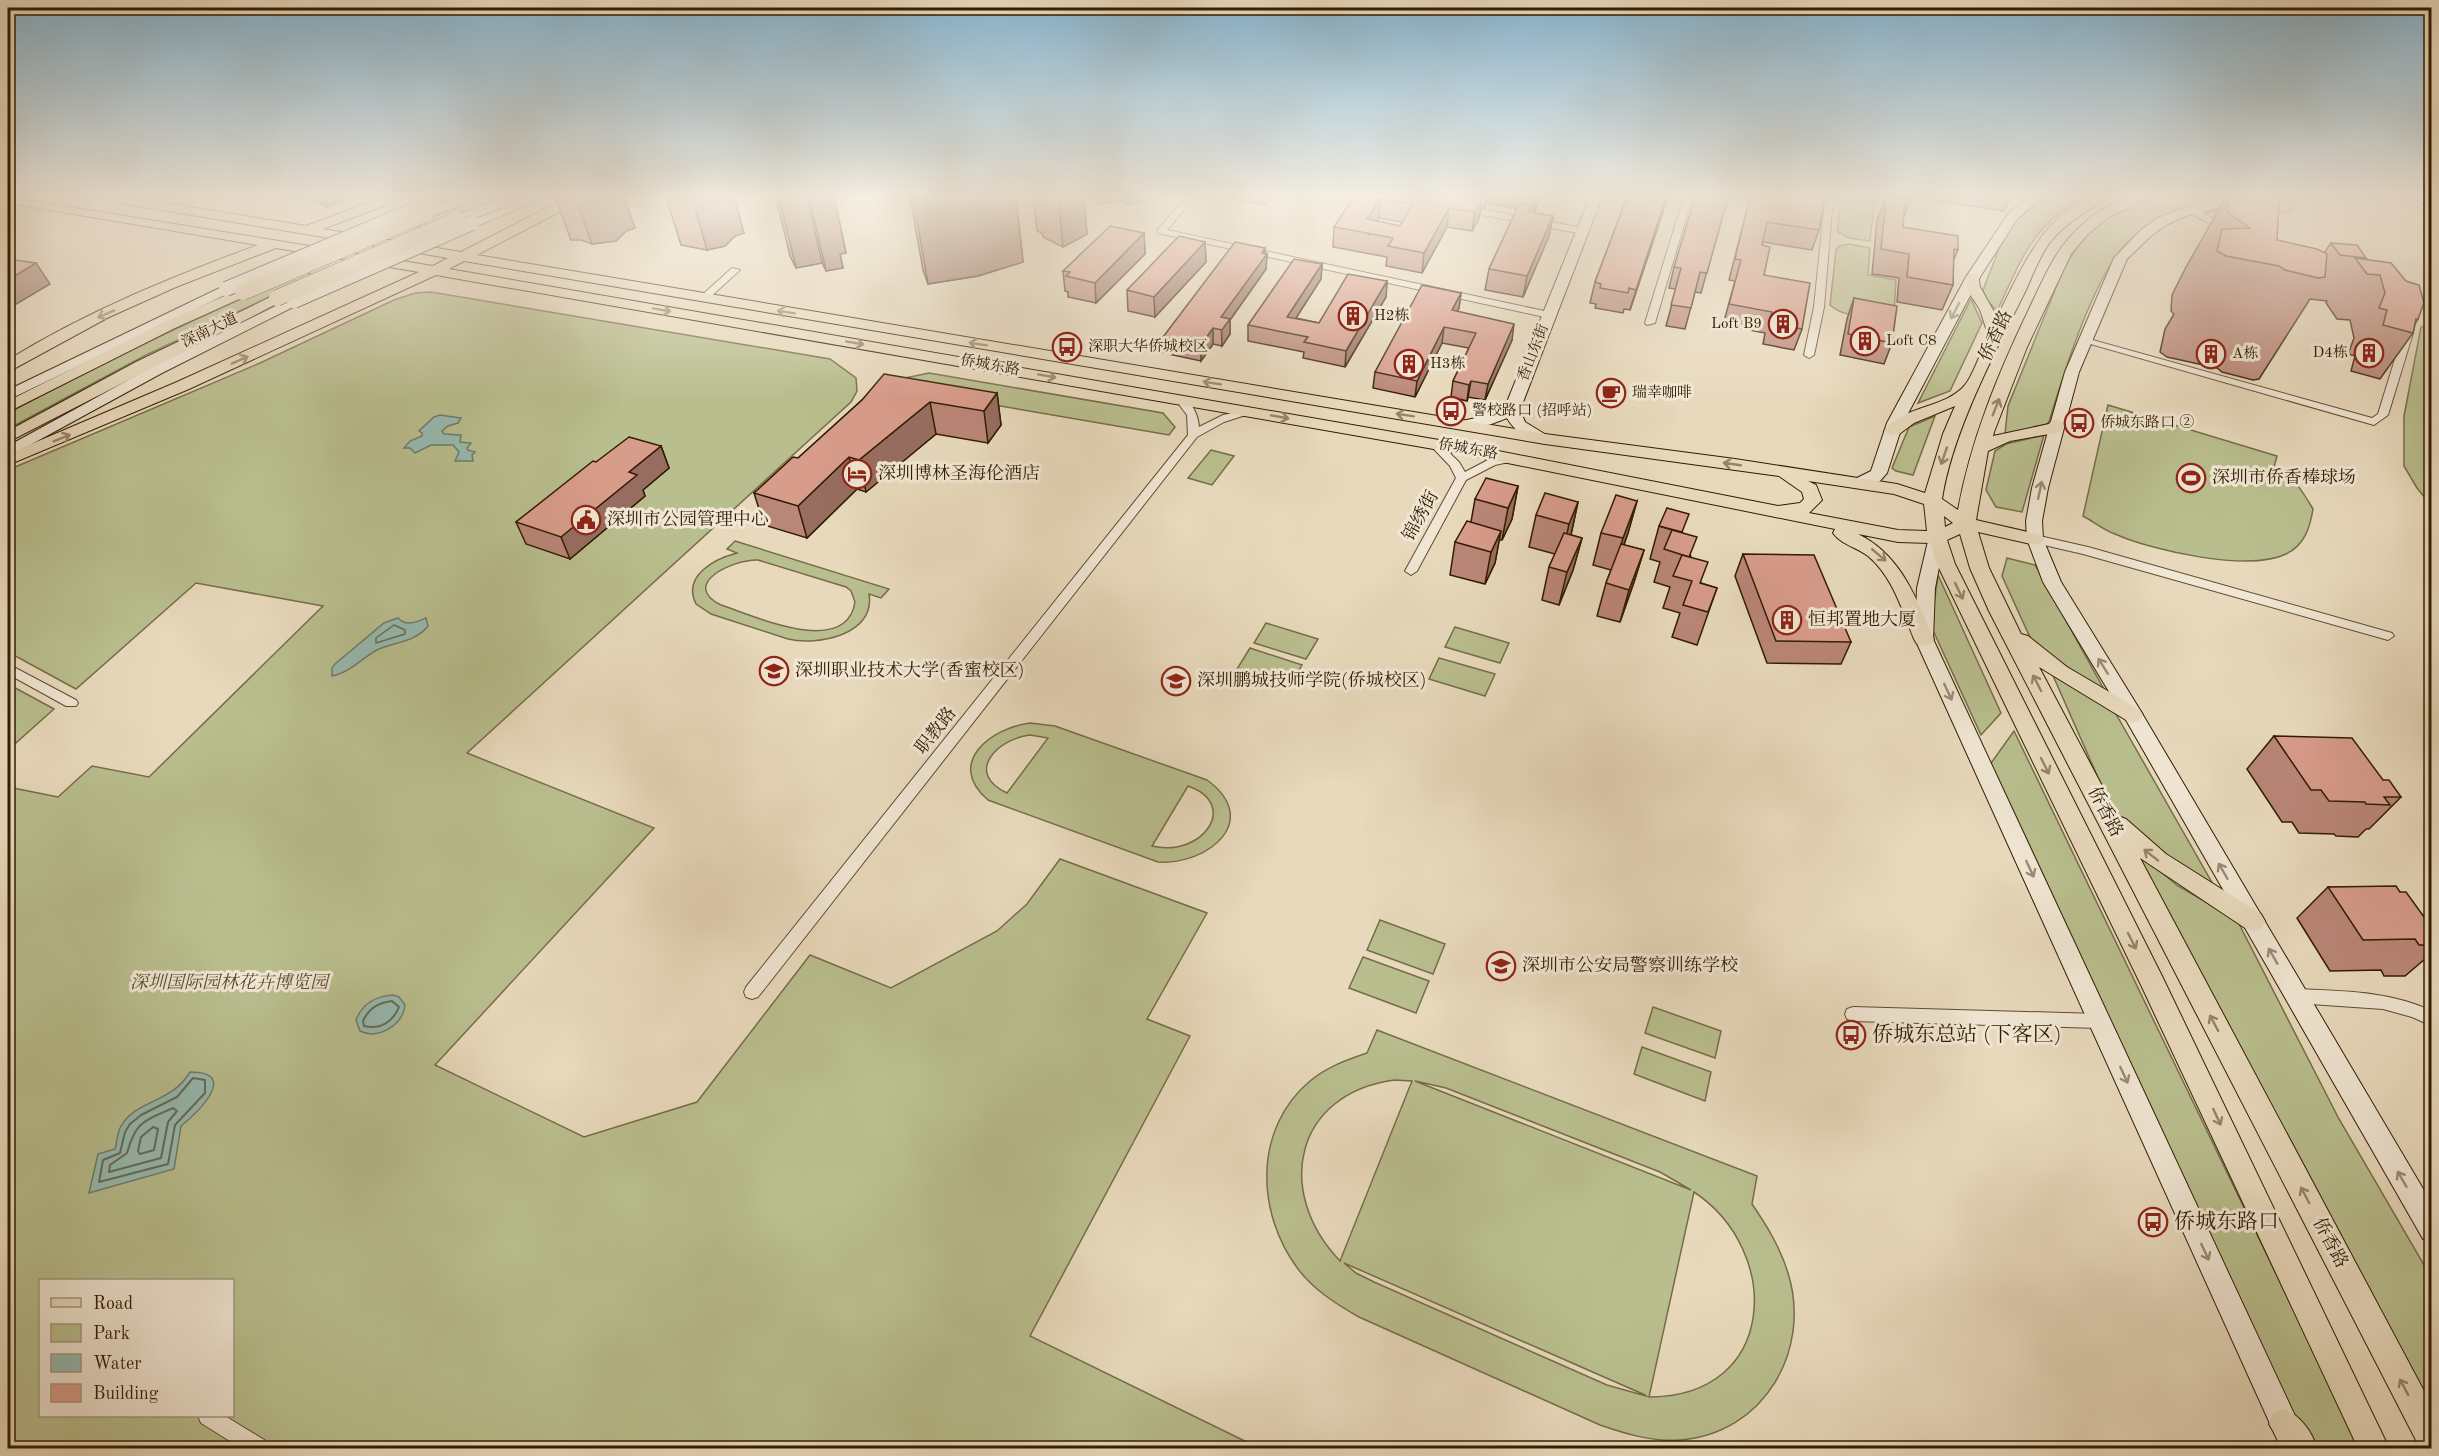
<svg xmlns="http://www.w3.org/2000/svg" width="2439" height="1456" viewBox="0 0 2439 1456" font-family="'Old Standard TT','Noto Serif SC',serif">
  <rect width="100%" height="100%" fill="#e8d9bc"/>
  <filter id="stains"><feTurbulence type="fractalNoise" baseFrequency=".00333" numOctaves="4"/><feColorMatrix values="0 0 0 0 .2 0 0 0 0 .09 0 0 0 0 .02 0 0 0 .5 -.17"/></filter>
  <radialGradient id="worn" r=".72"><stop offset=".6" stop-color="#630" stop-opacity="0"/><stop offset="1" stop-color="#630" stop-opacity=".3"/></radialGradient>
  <!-- green -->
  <g fill="#b9be8e" stroke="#766d48" stroke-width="1.5" fill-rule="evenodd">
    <polygon points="482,197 503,197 423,228 411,225"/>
    <polygon points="1852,197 1875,197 1870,241 1849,238 1837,231 1840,208"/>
    <path d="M 2047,197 L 2083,197 C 2031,226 2021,261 1997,311 L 1986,299 L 1983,290 L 2002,241 L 2014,222 Z"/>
    <path d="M 2152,197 L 2199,197 L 2197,206 C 2174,215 2149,223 2131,239 C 2095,270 2063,376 2049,422 L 2043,427 L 2005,434 L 2008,406 L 2064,268 L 2083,238 L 2101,221 Z"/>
    <polygon points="2273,197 2324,197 2286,206 2293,210 2227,228 2202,214"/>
    <path d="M 1850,244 L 1870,248 L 1868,275 L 1896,280 L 1894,315 C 1875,318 1845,319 1830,305 L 1836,250 L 1839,246 Z"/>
    <path d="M 302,272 L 316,275 L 146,355 L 8,429 L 8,413 C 103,362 202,315 302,272 Z"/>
    <path d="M 431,292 L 830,359 L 856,378 L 857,391 L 851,402 L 467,753 L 654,828 L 435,1065 L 584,1137 L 697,1102 L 810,955 L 891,988 L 997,931 L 1027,904 L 1060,859 L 1207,913 L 1147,1019 L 1190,1036 L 1030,1336 L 1259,1448 L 8,1448 L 8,787 L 58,797 L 92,766 L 149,777 L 323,606 L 196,583 L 76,689 L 8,652 L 8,470 L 260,363 L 394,300 L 415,293 ZM 40,1280 L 232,1280 L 232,1416 L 40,1416 Z"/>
    <polygon points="1971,299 1982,323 1950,391 1918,403"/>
    <polygon points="2431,324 2432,324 2431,505 2417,488 2404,466 2404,416 2421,327"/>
    <polygon points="929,373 1163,413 1175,427 1169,435 896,388 905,378"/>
    <path d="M 2108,405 L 2277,456 L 2274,467 C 2293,475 2303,492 2313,509 C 2310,527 2305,545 2286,554 C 2249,572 2153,551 2115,534 C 2104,530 2094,522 2083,516 Z"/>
    <polygon points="1935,416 1913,475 1896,471 1892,468 1909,427"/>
    <polygon points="2044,435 2022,512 1996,507 1986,490 1995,451 2006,444"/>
    <polygon points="1211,450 1234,456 1212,485 1188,478"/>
    <path d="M 735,541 L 889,589 L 881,598 L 869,594 C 876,635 817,646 788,639 L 711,614 L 696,604 C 682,576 714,559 737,553 L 727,549 ZM 758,560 L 846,587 L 851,591 L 855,602 C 846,659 752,615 721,605 C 679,584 734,559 758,560 Z"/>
    <polygon points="2007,558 2035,565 2105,691 2034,646 2002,576"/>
    <polygon points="1938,575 2001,713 1981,735 1931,626"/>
    <polygon points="1266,623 1318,639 1306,659 1254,643"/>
    <polygon points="1455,627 1509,643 1500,663 1445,647"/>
    <polygon points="1250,648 1302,665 1290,686 1237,669"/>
    <polygon points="1439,658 1495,674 1485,696 1429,679"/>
    <polygon points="2051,671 2112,707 2214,886 2161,854 2111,807"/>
    <polygon points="8,684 54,709 8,750"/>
    <path d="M 1030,723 L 1055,726 L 1207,780 C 1262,820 1209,865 1158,862 L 988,800 C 945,763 991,728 1030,723 ZM 1030,735 L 1048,738 L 1007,793 C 964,773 997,739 1030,735 ZM 1188,786 C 1240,804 1203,858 1152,846 Z"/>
    <polygon points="2014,731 2360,1448 2308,1448 2279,1413 1989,766"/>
    <polygon points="2135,851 2178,886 2237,920 2339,1119 2431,1277 2431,1420"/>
    <polygon points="1380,920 1445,944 1433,974 1367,950"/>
    <polygon points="1363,957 1429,981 1416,1013 1349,988"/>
    <polygon points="1653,1007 1721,1031 1715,1058 1645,1033"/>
    <path d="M 1377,1030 L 1757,1176 L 1752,1204 C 1767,1226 1780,1247 1788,1273 C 1812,1350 1764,1434 1680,1440 C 1652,1442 1626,1434 1600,1425 L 1359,1317 C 1336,1304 1314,1290 1298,1269 C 1256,1213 1253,1129 1310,1081 C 1327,1067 1346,1060 1367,1053 ZM 1394,1080 L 1412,1081 L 1340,1261 C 1274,1192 1294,1094 1394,1080 ZM 1415,1081 L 1446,1088 L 1660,1172 L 1691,1190 ZM 1694,1192 C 1783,1251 1778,1397 1649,1397 ZM 1344,1263 L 1645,1395 L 1646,1396 L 1607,1385 L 1374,1282 L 1356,1273 Z"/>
    <polygon points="1642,1047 1711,1072 1705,1101 1634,1074"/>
  </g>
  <!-- water -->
  <g fill="#97bab1" stroke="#6f7b6b" stroke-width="1.5">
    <polygon points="440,415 461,418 458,423 448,426 442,431 444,434 461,435 460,442 471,443 467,448 468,450 475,452 472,455 473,461 455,461 459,452 453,445 431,445 415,453 410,448 404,448 410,441 422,436 422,433 419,431 434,417"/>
    <path d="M 398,618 C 406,627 416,622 426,618 L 428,626 C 416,642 394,642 377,650 C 362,658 349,673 332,676 L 332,668 L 335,664 L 384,623 Z"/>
    <path d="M 393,995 L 399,997 L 405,1005 C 403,1025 378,1040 360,1031 L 356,1020 C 362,1004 376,996 393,995 Z"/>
    <path d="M 190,1072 C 240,1072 198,1112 181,1126 L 174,1169 L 89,1193 L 98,1154 L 115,1149 C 117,1142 117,1133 121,1126 C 137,1099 171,1104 190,1072 Z"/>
  </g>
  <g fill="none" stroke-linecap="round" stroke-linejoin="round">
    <!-- shore-far1 -->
    <polygon stroke="#646b59" stroke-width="1.5" points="394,625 405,630 405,634 376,643 376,638"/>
    <!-- shore -->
    <g stroke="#646b59" stroke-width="2">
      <path d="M 392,1001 L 399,1007 C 393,1022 380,1030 364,1026 L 363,1021 C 369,1008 378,1003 392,1001 Z"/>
      <polygon points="193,1078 205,1080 205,1093 175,1125 168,1164 99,1182 103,1160 120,1153 125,1132 130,1124 141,1115 177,1097"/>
      <path d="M 173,1108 L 177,1111 L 168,1122 L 161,1158 L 109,1172 L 110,1165 L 127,1153 C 136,1121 144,1121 173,1108 Z"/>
      <polygon points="153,1127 158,1129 154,1150 140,1154 138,1151 141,1137"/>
    </g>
    <!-- street casing -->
    <g stroke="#604b30" stroke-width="2">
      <g id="street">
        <polygon points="1187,197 1195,197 1167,230 1549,312 1554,315 1549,318 1158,233 1158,229"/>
        <polygon points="1684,197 1692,197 1655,323 1647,325 1645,323"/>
        <polygon points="1837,197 1846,197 1832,210 1824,307 1814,355 1809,358 1804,355 1814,307 1824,209"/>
        <polygon points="2396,197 2406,197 2432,208 2432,213"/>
        <polygon points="1464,206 1583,228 1587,231 1583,234 1461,211 1461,207"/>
        <polygon points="2188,208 2194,208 2231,229 2224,231 2188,212"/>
        <polygon points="732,268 740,270 707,300 701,300 701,296"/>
        <polygon points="2405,325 2408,326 2413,333 2388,415 2374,425 2080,341 2085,338 2089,339 2372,418 2378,414 2403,333 2400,328"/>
        <path d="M 1180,396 C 1192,401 1198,414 1199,427 L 1223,415 L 1250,409 L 1255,412 L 1224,422 L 1197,437 L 758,997 L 752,999 L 746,997 L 744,992 L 746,987 L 1188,435 L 1187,415 L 1175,399 Z"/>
        <polygon points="1434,441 1438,442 1459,462 1465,472 1488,460 1514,455 1520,458 1518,460 1495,465 1466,480 1417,571 1411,575 1405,571 1456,478 1450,466 1429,444"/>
        <polygon points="2035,535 2088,547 2392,633 2394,636 2388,640 2083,554 2031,542 2029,539"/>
        <polygon points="8,664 76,700 78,703 76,706 66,706 8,674"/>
        <path d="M 2296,989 C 2342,991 2389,991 2432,1011 L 2432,1026 L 2412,1017 L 2383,1009 L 2296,1003 L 2290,1001 L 2288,996 L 2290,991 Z"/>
        <polygon points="1853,1007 2099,1014 2105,1016 2107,1021 2105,1026 2099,1028 1853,1021 1847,1019 1845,1014 1847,1009"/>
        <polygon points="198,1416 225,1416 266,1441 269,1448 241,1448 201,1423"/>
      </g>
    </g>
    <!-- secondary casing -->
    <g stroke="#321c01" stroke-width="2">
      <g id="secondary">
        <polygon points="438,197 454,197 415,214 407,214 405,211"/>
        <polygon points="530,197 546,197 477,226 467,226 466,223"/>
        <path d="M 1590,197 L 1602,197 L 1520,410 L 1525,422 L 1553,439 L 1545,444 C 1529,440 1515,432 1507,418 C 1492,424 1472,432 1457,428 L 1454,425 L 1457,422 L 1481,417 L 1505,407 Z"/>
        <polygon points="2029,197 2042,197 2017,219 1980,277 1903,423 1887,473 1880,481 1859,488 1853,486 1851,483 1853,480 1871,471 1887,423 1966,277 2008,214"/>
        <polygon points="2232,197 2251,197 2249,200 2186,216 2166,225 2151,236 2127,259 2079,372 2048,488 2042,521 2043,539 2061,582 2140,710 2432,1204 2432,1243 2423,1239 2126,720 2043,582 2027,539 2026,521 2032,488 2065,372 2114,258 2141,230 2156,219 2178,210"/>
        <polygon points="226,285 231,286 233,289 231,292 8,400 8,390"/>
        <polygon points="294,297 299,298 301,301 299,304 162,373 8,457 8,446 152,367"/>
        <polygon points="1937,532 1943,533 1945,537 1935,588 1933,639 2310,1448 2281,1448 1915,639 1917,588 1929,537 1931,533"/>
      </g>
    </g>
    <!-- primary casing -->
    <g stroke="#321c01" stroke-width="2">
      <g id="primary">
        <path d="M 8,197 L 433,266 L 448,258 L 108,201 L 101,197 L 129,197 L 306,226 L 383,197 L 400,197 L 399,200 L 323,229 L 461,252 L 568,197 L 583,197 L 582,200 L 477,255 L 1545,434 L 1735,459 L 1897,484 L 1925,493 L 1943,434 L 1955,406 L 1914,423 L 1898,435 L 1892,436 L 1884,431 C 1903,405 1945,409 1965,385 C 1973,376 1983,347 1988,334 C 1985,326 1983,318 1980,310 C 1974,298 1961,288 1968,274 L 1978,274 L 1980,287 L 1997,317 C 2020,273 2049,197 2107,197 L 2106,200 C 2086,211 2066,223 2051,241 C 2039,256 2032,278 2024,294 C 1994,354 1952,433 1942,499 L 1958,510 C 1971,439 1998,374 2029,309 C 2041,284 2051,259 2069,238 C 2089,215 2116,197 2146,197 L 2145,200 L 2107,218 L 2087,235 L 2071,254 L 2027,347 L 1994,432 L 1993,436 L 2049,424 L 2052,420 L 2058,419 L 2066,424 L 2061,432 L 2010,441 L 1988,451 L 1976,520 L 2041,535 L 2044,539 L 2041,543 L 2035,545 L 1978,532 L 1989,568 L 2021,634 L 2028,636 L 2067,667 L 2140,710 L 2143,715 L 2140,720 L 2133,723 L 2126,720 L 2039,667 L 2118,816 L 2126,819 L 2166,854 L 2261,914 L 2265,921 L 2261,928 L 2253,931 L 2245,928 L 2140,858 L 2432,1406 L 2432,1448 L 2420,1448 L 1989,611 L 1970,568 L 1960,534 L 1947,540 L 1955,564 L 2162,976 L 2389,1448 L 2358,1448 L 2141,985 L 1937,564 L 1930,543 L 1898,542 L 1858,534 C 1901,555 1916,598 1934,639 L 1931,644 L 1924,646 L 1917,644 L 1914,639 C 1902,610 1893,577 1868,556 C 1858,548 1840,544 1833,533 L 1835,529 L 1468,455 L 436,275 L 189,389 L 8,465 L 8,454 L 177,382 L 419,272 L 276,248 L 176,287 L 109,317 L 8,372 L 8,360 C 86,312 171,277 258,245 L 8,203 ZM 464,261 L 1545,444 L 1779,476 L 1802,492 L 1804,499 L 1800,503 L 1778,506 L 1468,445 L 449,269 ZM 1808,481 L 1894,494 L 1924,504 L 1927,531 L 1898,530 L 1809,513 L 1822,500 L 1816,485 ZM 1944,516 L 1953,523 L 1945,527 Z"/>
        <polygon points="460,197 478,197 476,200 430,217 425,218 418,214 420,211"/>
        <polygon points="506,197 524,197 522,200 462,223 457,224 450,220 452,217"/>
        <polygon points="2197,197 2210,197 2207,210 2197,210 2195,207"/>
        <polygon points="243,288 250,292 248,295 175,328 8,412 8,401 165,322"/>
        <polygon points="277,294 284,298 282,301 8,442 8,431 136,362"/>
        <path d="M 2284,1409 C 2300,1415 2312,1432 2317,1448 L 2283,1448 L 2269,1424 L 2273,1413 Z"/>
      </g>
    </g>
    <!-- street -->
    <use href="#street" fill="#f0e6d3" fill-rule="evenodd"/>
    <!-- secondary -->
    <use href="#secondary" fill="#f0e6d3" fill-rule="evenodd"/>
    <!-- primary -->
    <use href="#primary" fill="#e8d9bc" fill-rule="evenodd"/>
    <!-- secondary-bridge casing -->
    <g stroke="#321c01" stroke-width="16" stroke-linecap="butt">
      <g id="secondary-bridge">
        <polyline points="226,289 411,211"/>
        <polyline points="294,301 472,223"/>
      </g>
    </g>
    <!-- primary-bridge casing -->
    <g stroke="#321c01" stroke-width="17" stroke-linecap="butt">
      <g id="primary-bridge">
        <polyline points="243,292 425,214"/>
        <polyline points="277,298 457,220"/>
      </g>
    </g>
    <!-- secondary-bridge -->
    <use href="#secondary-bridge" stroke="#f0e6d3" stroke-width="14"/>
    <!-- primary-bridge -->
    <use href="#primary-bridge" stroke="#e8d9bc" stroke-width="16"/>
  </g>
  <!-- wall -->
  <g fill="#ba8678" stroke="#321c01" stroke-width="1.5" fill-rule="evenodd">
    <polygon points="310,197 354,197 326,207"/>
    <polygon points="555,197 624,197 635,228 626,231 616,241 592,244 581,240 571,240"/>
    <polygon points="666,197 734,197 744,233 735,236 725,246 707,250 681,245"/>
    <polygon points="776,197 834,197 846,253 840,254 843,268 826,271 822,263 796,268 790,256"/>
    <polygon points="910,197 1016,197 1023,262 978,276 928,284 923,270"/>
    <polygon points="1033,197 1084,197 1087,234 1063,247 1043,237 1042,233 1037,231"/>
    <polygon points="1090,197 1142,197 1142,200 1127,205 1121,201 1100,204"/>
    <polygon points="1228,197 1273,197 1266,205 1228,198"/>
    <path d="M 1354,197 L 1541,197 L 1534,213 L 1553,216 L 1549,236 L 1523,297 L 1485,290 L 1489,269 L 1517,209 L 1487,203 L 1484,208 L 1481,208 L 1479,218 L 1472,231 L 1447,227 L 1422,273 L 1386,266 L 1387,257 L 1333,247 L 1334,227 ZM 1379,218 L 1402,222 L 1400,226 L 1377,221 Z"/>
    <polygon points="1627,197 1668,197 1630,310 1624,309 1623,313 1595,308 1596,304 1590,303 1595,282"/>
    <polygon points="1728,197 1701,293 1695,292 1685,329 1666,326 1676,289 1669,288 1674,267"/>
    <polygon points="1750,197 1825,197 1819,230 1812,250 1763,242 1762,245 1764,275 1802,329 1794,350 1763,344 1765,333 1723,325 1735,281 1729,280"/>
    <polygon points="1886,197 1911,199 1903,218 1903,227 1958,250 1953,261 1953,285 1942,310 1897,302 1899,278 1872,274 1877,220"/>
    <polygon points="1914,197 2010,197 2004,211"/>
    <polygon points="2226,197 2281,197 2279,202 2277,240 2324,253 2331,243 2366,258 2365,260 2391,263 2418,319 2415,324 2413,333 2380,379 2351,371 2355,356 2348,354 2354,338 2350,320 2337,319 2326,303 2327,301 2310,299 2259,379 2253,380 2222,372 2217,368 2167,357 2160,352 2165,329 2174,314 2171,311 2172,295 2185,269"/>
    <polygon points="1144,233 1145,254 1096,303 1068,297 1068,292 1065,291 1063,271"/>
    <polygon points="1205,242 1206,262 1155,317 1128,311 1127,290"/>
    <polygon points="1265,253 1267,254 1266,269 1230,320 1230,334 1222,346 1213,344 1201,361 1163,353 1163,337"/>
    <polygon points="1322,264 1321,279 1296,318 1319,323 1387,281 1386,297 1345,367 1303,358 1304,352 1248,341 1248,325"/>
    <polygon points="1461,293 1459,308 1457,311 1512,340 1485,400 1468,397 1467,401 1451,397 1453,381 1469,348 1442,343 1415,397 1373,388 1375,372"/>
    <polygon points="1854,298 1892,343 1884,364 1840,355 1847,319"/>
    <polygon points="997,393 1001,425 988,443 936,434 866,492 857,489 807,538 764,525 754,493 798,458 862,400"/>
    <polygon points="661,446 669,468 643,490 645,496 570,559 526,544 516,522 596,462"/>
    <polygon points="1518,486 1512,519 1502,540 1499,540 1495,563 1485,584 1450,575 1455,542 1471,522 1475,499"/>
    <polygon points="1637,501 1628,533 1624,545 1644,550 1634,582 1620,622 1597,616 1606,583 1611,570 1593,565 1601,533"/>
    <polygon points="1578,502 1571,535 1582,538 1573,570 1559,605 1542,600 1549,567 1555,554 1529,547 1536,515"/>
    <polygon points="1659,526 1683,533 1691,557 1701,583 1717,588 1697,645 1672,637 1680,613 1663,608 1670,587 1654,582 1660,562 1650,559"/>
    <polygon points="1743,554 1851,642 1841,664 1767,663 1735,576"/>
    <polygon points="2274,736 2383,780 2401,797 2369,829 2366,829 2358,837 2336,836 2334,834 2299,833 2292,822 2282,822 2247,769"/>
    <polygon points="2328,887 2400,892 2432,928 2432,953 2405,976 2384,976 2381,970 2330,971 2297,918"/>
  </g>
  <!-- shaded-wall -->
  <g fill="#976d61" stroke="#321c01" stroke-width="1.5">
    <polygon points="320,197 354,197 326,207"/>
    <polygon points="575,197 624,197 635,228 626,231 616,241 592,244"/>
    <polygon points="692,197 734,197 744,233 735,236 725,246 707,250"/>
    <polygon points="779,197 807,197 822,263 796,268"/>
    <polygon points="809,197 834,197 846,253 840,254 843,268 826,271"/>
    <polygon points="913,197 1016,197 1023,262 978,276 928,284"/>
    <polygon points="1058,197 1084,197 1087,234 1063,247"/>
    <polygon points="1100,197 1121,197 1121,201 1100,204"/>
    <polygon points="1127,197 1142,197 1142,200 1127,205"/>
    <polygon points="1267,197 1273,197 1266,205"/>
    <polygon points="1486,197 1488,197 1487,203 1484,208"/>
    <polygon points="1536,197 1541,197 1532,217"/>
    <polygon points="1666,197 1668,197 1630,310 1636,290"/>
    <polygon points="1482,198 1479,218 1472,231 1475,212"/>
    <polygon points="1380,199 1379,218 1369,234 1367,219"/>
    <polygon points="1449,208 1447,227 1422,273 1424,253"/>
    <polygon points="1553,216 1549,236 1523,297 1527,276"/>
    <polygon points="1144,233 1145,254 1096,303 1095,283"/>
    <polygon points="1205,242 1206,262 1155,317 1154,297"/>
    <polygon points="1265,248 1265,256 1267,254 1266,269 1230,320 1230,334 1222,346 1221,317"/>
    <polygon points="36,263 50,284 8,309 8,280"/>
    <polygon points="1322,264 1321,279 1287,332 1287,317"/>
    <polygon points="1387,281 1386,297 1345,367 1346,351"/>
    <polygon points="1461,293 1459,308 1450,326 1452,310"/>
    <polygon points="1514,324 1512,340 1485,400 1488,384"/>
    <polygon points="1444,327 1442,343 1415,397 1417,381"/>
    <polygon points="1213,328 1213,344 1201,361 1201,345"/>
    <polygon points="1471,381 1468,397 1467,401 1469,385"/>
    <polygon points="997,393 1001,425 988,443 984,411"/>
    <polygon points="930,402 936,434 866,492 859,460"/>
    <polygon points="661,446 669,468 643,490 645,496 570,559 561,537 629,472"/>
    <polygon points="849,457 857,489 807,538 798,506"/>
    <polygon points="1518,486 1512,519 1502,540 1508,508"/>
    <polygon points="1637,501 1628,533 1614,571 1623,538"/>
    <polygon points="1578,502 1571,534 1562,556 1569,524"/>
    <polygon points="1501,531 1495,563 1485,584 1491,552"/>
    <polygon points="1582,538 1573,570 1559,605 1567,572"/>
    <polygon points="1644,550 1634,582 1620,622 1629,590"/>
  </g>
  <!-- building -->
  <g fill="#d89c8b" stroke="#321c01" stroke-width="1.5" fill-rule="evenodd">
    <path d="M 1354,197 L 1474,197 L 1482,198 L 1475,212 L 1449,208 L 1424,253 L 1388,246 L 1393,238 L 1334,227 ZM 1380,199 L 1413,204 L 1400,226 L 1367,219 Z"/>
    <polygon points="1627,197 1666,197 1636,290 1629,288 1628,293 1600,288 1601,284 1595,282"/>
    <polygon points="1695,197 1728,197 1707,273 1700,272 1691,308 1671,305 1681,268 1674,267"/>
    <polygon points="1750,197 1825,197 1819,230 1767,222 1762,245 1770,247 1764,275 1810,283 1802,329 1769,323 1772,312 1729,304 1741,260 1735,259"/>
    <polygon points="1886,197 1905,198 1903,227 1958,236 1958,250 1954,249 1953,285 1907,277 1909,254 1881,249"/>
    <polygon points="1897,197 1911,197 1911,199"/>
    <polygon points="2228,197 2281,197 2279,202 2277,240 2317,249 2327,254 2325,277 2318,278 2285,270 2279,266 2226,256 2217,251 2222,229 2250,228 2227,212"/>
    <polygon points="1519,204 1531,206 1528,212 1553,216 1527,276 1489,269"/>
    <polygon points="1110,226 1144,233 1095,283 1066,276 1070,272 1063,271"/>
    <polygon points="1179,236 1205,242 1154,297 1127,290"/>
    <polygon points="1235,242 1265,248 1262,253 1267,254 1221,317 1230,319 1222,330 1213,328 1201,345 1163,337"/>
    <polygon points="2331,243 2357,245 2366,258 2340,255"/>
    <polygon points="2355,258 2391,263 2406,281 2419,285 2424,303 2418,319 2416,319 2413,333 2383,325 2387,310 2379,308 2385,293 2380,275 2367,274"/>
    <polygon points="8,259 36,263 8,280"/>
    <polygon points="1294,259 1322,264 1287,317 1319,323 1348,274 1387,281 1346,351 1304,342 1308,337 1248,325"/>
    <polygon points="1422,285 1461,293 1452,310 1514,324 1488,384 1471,381 1469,385 1453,381 1476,333 1444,327 1417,381 1375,372"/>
    <polygon points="1854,298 1897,306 1892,343 1848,334"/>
    <polygon points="884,374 997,393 984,411 930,402 859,460 849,457 798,506 754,493 793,457 798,458 862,400"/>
    <polygon points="629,437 661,446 629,472 637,475 561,537 516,522 593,461 596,462"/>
    <polygon points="1486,478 1518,486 1508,508 1475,499"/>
    <polygon points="1545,493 1578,502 1569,524 1536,515"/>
    <polygon points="1616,495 1637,501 1623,538 1601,533"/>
    <polygon points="1667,508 1689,514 1682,532 1659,526"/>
    <polygon points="1467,521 1501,531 1491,552 1455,542"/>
    <polygon points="1672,530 1697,537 1689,557 1664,549"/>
    <polygon points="1564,533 1582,538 1567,572 1549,567"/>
    <polygon points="1621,544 1644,550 1629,590 1606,583"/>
    <polygon points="1743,554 1814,555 1851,642 1776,641"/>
    <polygon points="1682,555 1708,562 1700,583 1717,588 1708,612 1683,605 1692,581 1673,576"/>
    <polygon points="2274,736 2352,738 2383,780 2389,780 2401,797 2384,797 2390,805 2366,804 2365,802 2329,801 2321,790 2311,790"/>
    <polygon points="2396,886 2400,892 2406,892 2432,928 2432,945 2419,945 2415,939 2363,940 2328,887"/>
  </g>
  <!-- one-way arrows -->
  <defs><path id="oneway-shaft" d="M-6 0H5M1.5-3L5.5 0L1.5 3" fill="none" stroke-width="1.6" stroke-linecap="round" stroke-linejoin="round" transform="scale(1.5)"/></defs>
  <g stroke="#968468">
    <use href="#oneway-shaft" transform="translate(662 310) rotate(10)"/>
    <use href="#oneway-shaft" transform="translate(786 312) rotate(-171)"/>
    <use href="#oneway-shaft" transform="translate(106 314) rotate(156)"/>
    <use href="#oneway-shaft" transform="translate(855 343) rotate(10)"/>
    <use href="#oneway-shaft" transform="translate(978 344) rotate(-171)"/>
    <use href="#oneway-shaft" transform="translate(240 360) rotate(-24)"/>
    <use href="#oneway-shaft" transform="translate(1047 376) rotate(10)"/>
    <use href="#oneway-shaft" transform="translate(1212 383) rotate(-171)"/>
    <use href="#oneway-shaft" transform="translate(1996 407) rotate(-68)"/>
    <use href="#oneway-shaft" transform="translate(1405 415) rotate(-171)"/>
    <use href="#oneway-shaft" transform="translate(1280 417) rotate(10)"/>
    <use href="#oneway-shaft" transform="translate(62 438) rotate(-22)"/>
    <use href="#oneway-shaft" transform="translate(1944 456) rotate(109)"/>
    <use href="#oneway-shaft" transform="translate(1732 464) rotate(-172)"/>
    <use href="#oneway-shaft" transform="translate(1879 555) rotate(40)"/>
    <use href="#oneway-shaft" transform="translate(1959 591) rotate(64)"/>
    <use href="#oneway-shaft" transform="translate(2037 683) rotate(-117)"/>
    <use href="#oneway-shaft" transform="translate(2045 766) rotate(63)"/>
    <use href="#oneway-shaft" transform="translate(2151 855) rotate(-142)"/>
    <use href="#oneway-shaft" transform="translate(2132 941) rotate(63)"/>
    <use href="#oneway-shaft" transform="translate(2214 1023) rotate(-118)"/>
    <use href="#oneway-shaft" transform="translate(2217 1117) rotate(65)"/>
    <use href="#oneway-shaft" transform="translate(2305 1195) rotate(-118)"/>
    <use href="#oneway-shaft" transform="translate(2404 1387) rotate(-118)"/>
  </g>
  <g stroke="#9a8b74">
    <use href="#oneway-shaft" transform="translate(1955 311) rotate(118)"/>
    <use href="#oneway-shaft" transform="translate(2040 490) rotate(-78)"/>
    <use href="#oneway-shaft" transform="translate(2103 666) rotate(-122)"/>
    <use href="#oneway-shaft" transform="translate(1948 692) rotate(65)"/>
    <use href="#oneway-shaft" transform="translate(2030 869) rotate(65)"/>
    <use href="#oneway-shaft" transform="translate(2223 871) rotate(-120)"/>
    <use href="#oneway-shaft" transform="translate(2273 956) rotate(-120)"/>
    <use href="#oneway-shaft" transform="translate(2124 1075) rotate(65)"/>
    <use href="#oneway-shaft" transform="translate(2402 1179) rotate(-120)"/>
    <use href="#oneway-shaft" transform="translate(2205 1252) rotate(65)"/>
  </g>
  <!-- sky -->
  <linearGradient id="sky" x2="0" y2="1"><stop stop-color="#87b6d2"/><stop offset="0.49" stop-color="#f5eee1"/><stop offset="1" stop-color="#f5eee1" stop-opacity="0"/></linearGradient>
  <rect width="2439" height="400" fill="url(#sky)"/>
  <!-- icons -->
  <defs>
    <g id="building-ring" transform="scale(1.5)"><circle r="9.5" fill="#f0e6d3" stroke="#8f2418" stroke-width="1.5"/><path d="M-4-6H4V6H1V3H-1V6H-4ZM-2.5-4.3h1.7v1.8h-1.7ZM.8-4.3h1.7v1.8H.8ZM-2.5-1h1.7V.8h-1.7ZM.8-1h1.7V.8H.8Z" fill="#8f2418"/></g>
    <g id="bus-ring" transform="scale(1.5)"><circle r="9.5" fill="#f0e6d3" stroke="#8f2418" stroke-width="1.5"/><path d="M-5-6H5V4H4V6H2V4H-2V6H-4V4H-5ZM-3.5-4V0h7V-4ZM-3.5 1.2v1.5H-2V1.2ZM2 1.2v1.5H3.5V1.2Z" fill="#8f2418"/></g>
    <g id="cafe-ring" transform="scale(1.5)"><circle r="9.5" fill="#f0e6d3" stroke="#8f2418" stroke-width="1.5"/><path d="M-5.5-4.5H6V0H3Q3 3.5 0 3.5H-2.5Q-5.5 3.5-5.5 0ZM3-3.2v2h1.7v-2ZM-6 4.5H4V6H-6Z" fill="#8f2418"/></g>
    <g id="hotel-ring" transform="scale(1.5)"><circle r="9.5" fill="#f0e6d3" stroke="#8f2418" stroke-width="1.5"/><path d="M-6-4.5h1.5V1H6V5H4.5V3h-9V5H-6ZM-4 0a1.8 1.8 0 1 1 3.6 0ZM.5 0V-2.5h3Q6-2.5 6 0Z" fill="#8f2418"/></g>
    <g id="stadium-ring" transform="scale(1.5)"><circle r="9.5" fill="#f0e6d3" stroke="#8f2418" stroke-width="1.5"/><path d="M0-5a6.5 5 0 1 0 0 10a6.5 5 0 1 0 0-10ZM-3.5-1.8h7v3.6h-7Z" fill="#8f2418"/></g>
    <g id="civic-ring" transform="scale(1.5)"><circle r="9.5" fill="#f0e6d3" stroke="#8f2418" stroke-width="1.5"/><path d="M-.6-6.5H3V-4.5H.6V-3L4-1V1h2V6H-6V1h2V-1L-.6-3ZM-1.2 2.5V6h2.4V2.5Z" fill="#8f2418"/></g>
    <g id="university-ring" transform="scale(1.5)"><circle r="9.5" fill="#f0e6d3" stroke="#8f2418" stroke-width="1.5"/><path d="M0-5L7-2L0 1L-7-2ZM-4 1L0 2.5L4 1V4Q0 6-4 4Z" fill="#8f2418"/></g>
    <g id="school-ring" transform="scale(1.5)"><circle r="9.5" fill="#f0e6d3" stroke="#8f2418" stroke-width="1.5"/><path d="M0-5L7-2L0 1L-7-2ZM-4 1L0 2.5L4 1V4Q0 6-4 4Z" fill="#8f2418"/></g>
  </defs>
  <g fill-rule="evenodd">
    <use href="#building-ring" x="1353" y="316"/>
    <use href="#building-ring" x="1783" y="324"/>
    <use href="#building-ring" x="1865" y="341"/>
    <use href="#bus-ring" x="1067" y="347"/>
    <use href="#building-ring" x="2369" y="353"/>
    <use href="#building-ring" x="2211" y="354"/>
    <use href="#building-ring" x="1409" y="364"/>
    <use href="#cafe-ring" x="1611" y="393"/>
    <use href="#bus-ring" x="1451" y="411"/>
    <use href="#bus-ring" x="2079" y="423"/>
    <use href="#hotel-ring" x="857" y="474"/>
    <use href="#stadium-ring" x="2191" y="478"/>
    <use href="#civic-ring" x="586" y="520"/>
    <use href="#building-ring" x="1787" y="620"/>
    <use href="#university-ring" x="774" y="671"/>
    <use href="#school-ring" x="1176" y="681"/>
    <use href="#school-ring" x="1501" y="966"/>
    <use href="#bus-ring" x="1851" y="1035"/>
    <use href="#bus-ring" x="2153" y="1222"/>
  </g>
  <g text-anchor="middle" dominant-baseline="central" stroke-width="6" stroke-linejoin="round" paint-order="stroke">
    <!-- far-poi labels -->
    <g font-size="15" fill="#321c01" stroke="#f0e6d3" text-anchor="start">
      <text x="1374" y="316">H2栋</text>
      <text x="1762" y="324" text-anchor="end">Loft B9</text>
      <text x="1886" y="341">Loft C8</text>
      <text x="1088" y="347">深职大华侨城校区</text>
      <text x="2348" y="353" text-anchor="end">D4栋</text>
      <text x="2232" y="354">A栋</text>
      <text x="1430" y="364">H3栋</text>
      <text x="1632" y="393">瑞幸咖啡</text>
      <text x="1472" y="411">警校路口 (招呼站)</text>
      <text x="2100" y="423">侨城东路口 ②</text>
    </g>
    <!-- far-street labels -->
    <g font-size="15" fill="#321c01" stroke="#f0e6d3">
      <text transform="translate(210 331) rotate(-26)">深南大道</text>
      <text transform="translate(1534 353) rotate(-69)">香山东街</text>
      <text transform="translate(990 366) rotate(10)">侨城东路</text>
      <text transform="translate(1468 450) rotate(10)">侨城东路</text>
    </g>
    <!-- street labels -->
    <g font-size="18" fill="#321c01" stroke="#f0e6d3">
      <text transform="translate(1996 336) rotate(-65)">侨香路</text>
      <text transform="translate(1421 516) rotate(-61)">锦绣街</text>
      <text transform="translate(936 731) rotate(-52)">职教路</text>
      <text transform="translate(2105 812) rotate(62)">侨香路</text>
      <text transform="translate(2330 1243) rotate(62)">侨香路</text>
    </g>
    <!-- poi labels -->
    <g font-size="18" fill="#321c01" stroke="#f0e6d3" text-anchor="start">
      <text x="878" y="474">深圳博林圣海伦酒店</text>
      <text x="2212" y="478">深圳市侨香棒球场</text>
      <text x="607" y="520">深圳市公园管理中心</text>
      <text x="1808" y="620">恒邦置地大厦</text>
      <text x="795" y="671">深圳职业技术大学(香蜜校区)</text>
      <text x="1197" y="681">深圳鹏城技师学院(侨城校区)</text>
      <text x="1522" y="966">深圳市公安局警察训练学校</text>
    </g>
    <!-- park labels -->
    <g font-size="18" font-style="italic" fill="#5a4d2b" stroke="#f0e6d3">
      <text x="229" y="983">深圳国际园林花卉博览园</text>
    </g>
    <!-- near-poi labels -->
    <g font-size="21" fill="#321c01" stroke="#f0e6d3" text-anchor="start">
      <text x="1872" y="1035">侨城东总站 (下客区)</text>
      <text x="2174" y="1222">侨城东路口</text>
    </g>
  </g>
  <!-- margin -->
  <rect width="2439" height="1456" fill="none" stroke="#e8d9bc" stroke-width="30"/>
  <rect x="9" y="9" width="2421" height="1438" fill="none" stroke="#321c01" stroke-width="3"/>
  <rect x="15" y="15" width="2409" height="1426" fill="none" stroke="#321c01" stroke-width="1.5"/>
  <!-- legend -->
  <rect x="39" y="1279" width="195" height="138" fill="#f0e6d3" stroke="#a4957f" stroke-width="1.5"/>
  <rect x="51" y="1298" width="30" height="9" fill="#e8d9bc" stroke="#a4957f" stroke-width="1.5"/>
  <text x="93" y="1309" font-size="18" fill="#321c01">Road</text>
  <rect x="51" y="1324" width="30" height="18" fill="#b9be8e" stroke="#a4957f" stroke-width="1.5"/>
  <text x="93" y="1339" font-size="18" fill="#321c01">Park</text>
  <rect x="51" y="1354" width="30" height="18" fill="#97bab1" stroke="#a4957f" stroke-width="1.5"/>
  <text x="93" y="1369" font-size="18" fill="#321c01">Water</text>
  <rect x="51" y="1384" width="30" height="18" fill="#d89c8b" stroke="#a4957f" stroke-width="1.5"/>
  <text x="93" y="1399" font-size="18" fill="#321c01">Building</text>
  <rect width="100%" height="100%" filter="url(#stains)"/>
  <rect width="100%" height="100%" fill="url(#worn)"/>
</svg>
